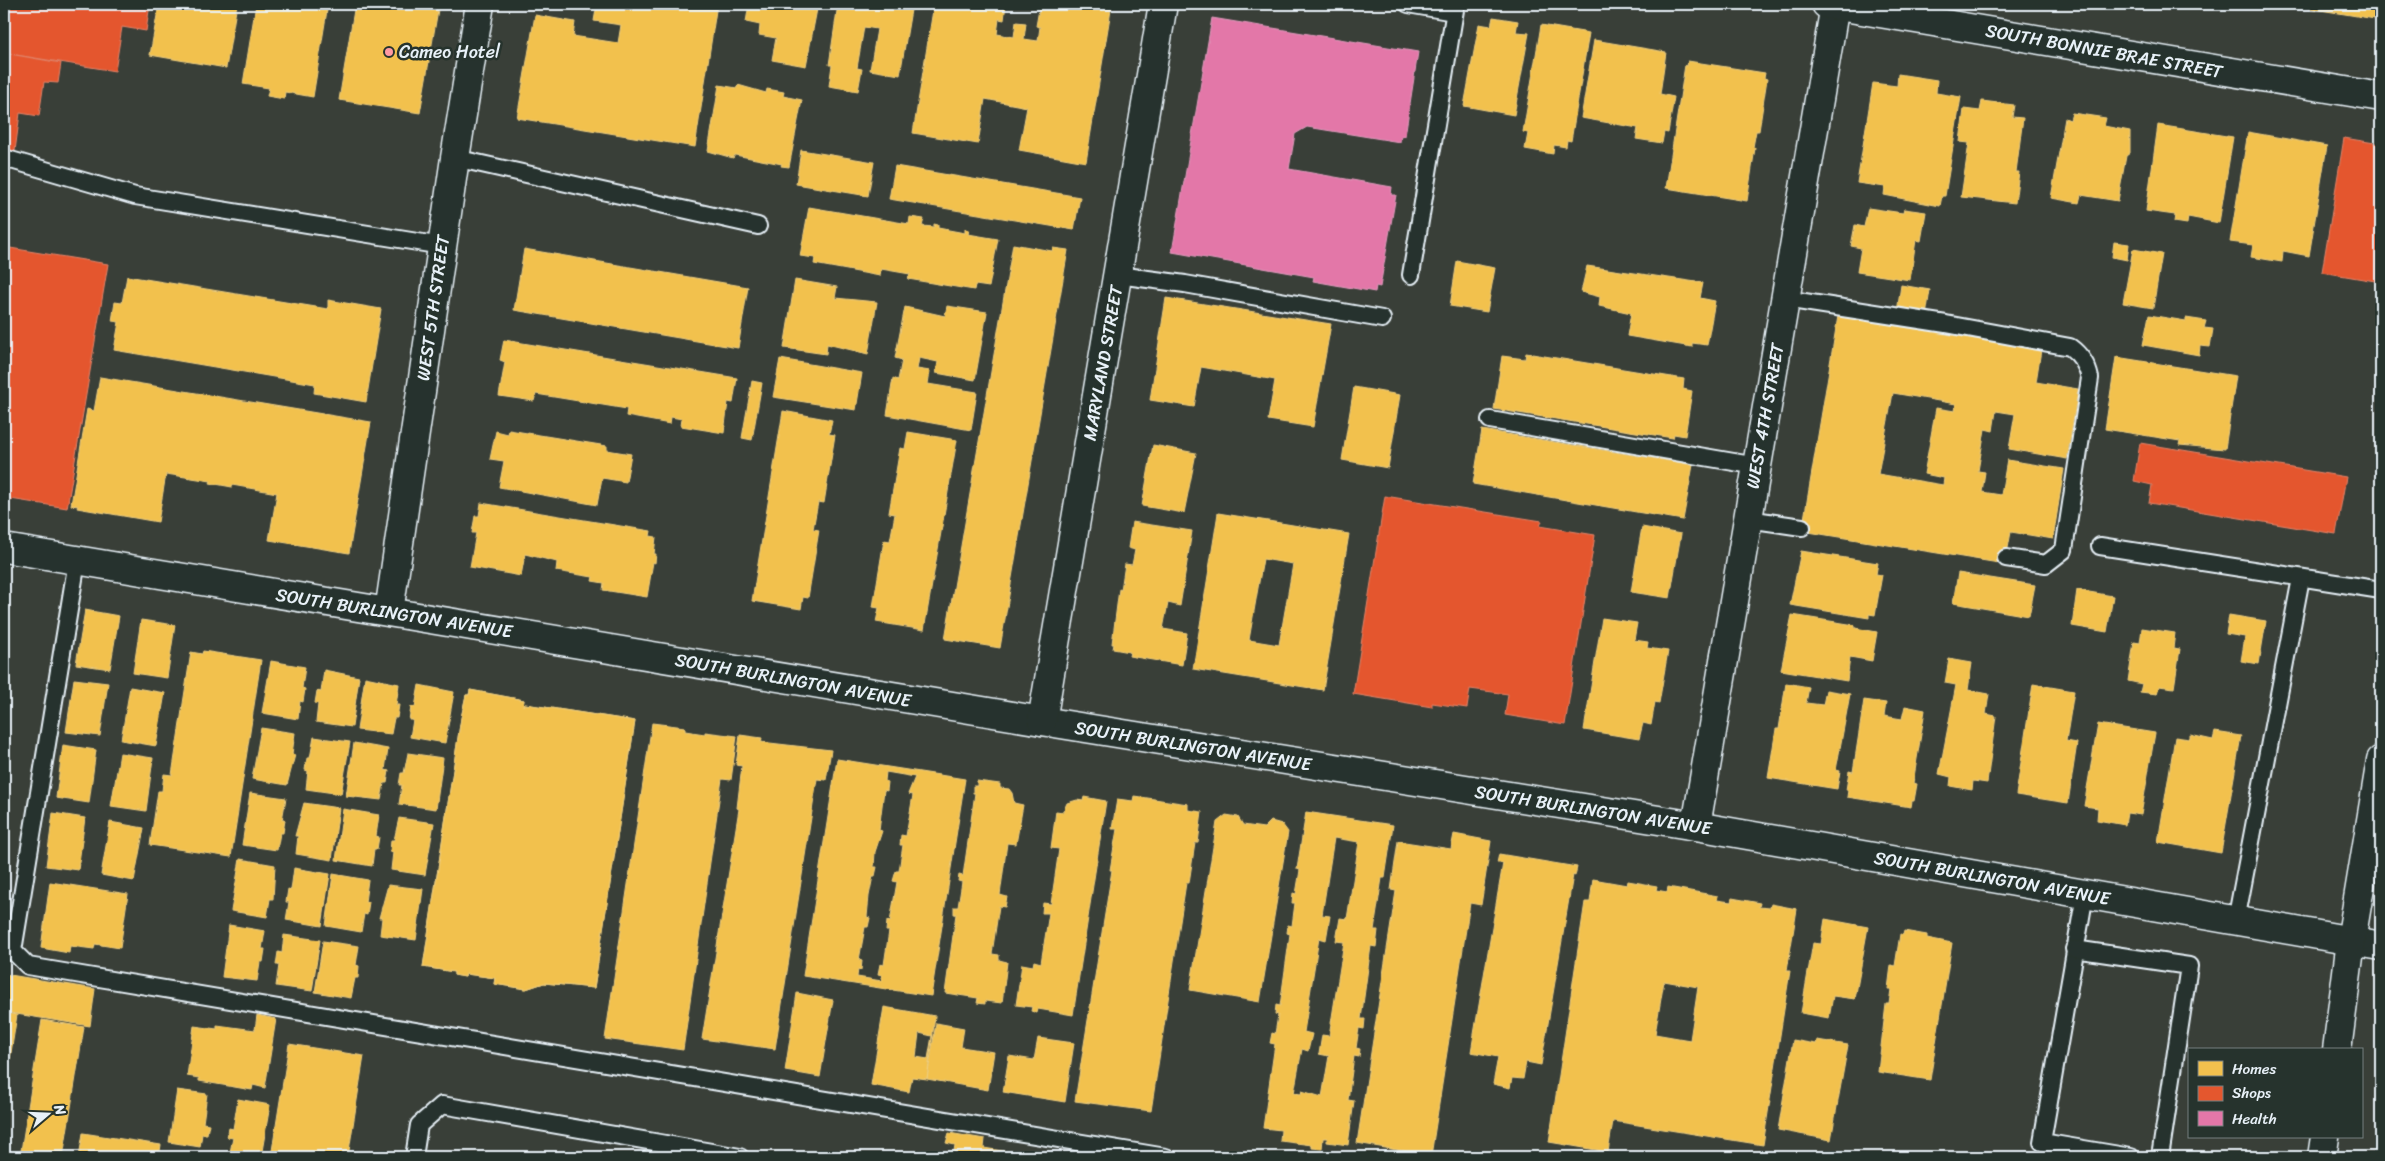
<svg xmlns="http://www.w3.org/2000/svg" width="2385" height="1161" viewBox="0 0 2385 1161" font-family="Sriracha,sans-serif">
  <rect width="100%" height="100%" fill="#393f38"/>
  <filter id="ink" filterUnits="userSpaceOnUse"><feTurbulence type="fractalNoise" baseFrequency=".02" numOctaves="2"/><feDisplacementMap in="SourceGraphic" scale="10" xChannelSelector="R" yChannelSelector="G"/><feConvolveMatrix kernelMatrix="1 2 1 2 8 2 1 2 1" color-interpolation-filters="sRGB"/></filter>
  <g filter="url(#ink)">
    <!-- homes -->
    <g fill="#f2c14e" stroke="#efcf81" fill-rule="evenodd">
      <polygon points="159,4 237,4 226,68 150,55"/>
      <polygon points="256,4 328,4 313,97 285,92 284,99 267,96 269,88 243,84"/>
      <polygon points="355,4 439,4 420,113 339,100"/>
      <polygon points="597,4 717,4 695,147 517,118 535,15 575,22 573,36 618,43 621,25 594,21"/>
      <polygon points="749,4 818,4 806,66 772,60 776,38 759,35 760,25 746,22"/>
      <polygon points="838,4 912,4 900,75 870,70 877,29 864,27 857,68 862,69 858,91 829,86 832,65 829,65"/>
      <polygon points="934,4 1006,4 1004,20 999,19 997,34 1014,37 1016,22 1026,23 1024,39 1038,41 1040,27 1036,26 1040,4 1112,4 1086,162 1019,150 1027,107 985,99 978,144 913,133"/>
      <polygon points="2284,4 2381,4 2381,20"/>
      <polygon points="1493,17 1518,21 1516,32 1529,33 1514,115 1464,106 1479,24 1491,26"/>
      <polygon points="1541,25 1589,33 1571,141 1567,140 1566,147 1554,145 1553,154 1525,149 1528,133 1523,132"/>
      <polygon points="1594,40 1666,52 1660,94 1674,97 1668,133 1664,132 1662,143 1636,139 1638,128 1581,118"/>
      <polygon points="1688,61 1765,73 1764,78 1767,79 1759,131 1756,131 1753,147 1755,148 1747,201 1666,188 1685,65 1687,66"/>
      <polygon points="1898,74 1937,80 1936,93 1961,97 1945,196 1942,196 1940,206 1884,195 1885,187 1857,183 1873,83 1897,86"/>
      <polygon points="719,85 737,88 738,85 766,93 767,89 784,92 783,96 802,100 789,167 781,166 782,164 735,155 733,158 708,151"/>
      <polygon points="1982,101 2014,105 2012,117 2023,118 2016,172 2019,172 2015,203 1961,197 1969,143 1960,142 1964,109 1980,111"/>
      <polygon points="2072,113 2106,118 2104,126 2130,131 2130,153 2126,156 2118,201 2081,195 2079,203 2051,198 2065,118 2070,120"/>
      <polygon points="2158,125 2233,137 2219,223 2188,217 2187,224 2174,222 2175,215 2146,211"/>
      <polygon points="2248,132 2327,146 2309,256 2283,251 2282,262 2251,257 2253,245 2230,242"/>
      <polygon points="801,150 874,162 868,196 796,184"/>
      <polygon points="895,166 1080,197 1074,230 889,199"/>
      <polygon points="809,207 909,224 910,217 924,219 922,226 934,227 934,224 938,225 938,228 965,233 965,229 969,230 968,234 998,239 989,287 975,285 974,290 908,279 910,274 881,269 880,276 814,264 815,258 800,256"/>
      <polygon points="1868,208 1903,213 1904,209 1926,212 1921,241 1916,240 1910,280 1857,272 1861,248 1851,246 1855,225 1864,227"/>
      <polygon points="2114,242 2129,244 2127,260 2112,257"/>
      <polygon points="1013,244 1052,251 1053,248 1068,250 1000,648 945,639"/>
      <polygon points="524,249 748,287 738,348 514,310"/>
      <polygon points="2133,249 2162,254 2153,308 2123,303"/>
      <polygon points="1457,261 1495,268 1487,312 1450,306"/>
      <polygon points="1587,266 1703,283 1700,298 1715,301 1707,345 1692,343 1692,347 1627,336 1631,313 1599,306 1600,297 1581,292"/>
      <polygon points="127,276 328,309 328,300 381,309 366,402 314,393 315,384 114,350 119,322 112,321 115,302 122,303"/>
      <polygon points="795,280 837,287 835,298 877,302 868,354 827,344 826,354 784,348"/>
      <polygon points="1901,285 1930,290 1926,316 1897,312"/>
      <polygon points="1166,298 1331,324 1313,427 1268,420 1275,380 1201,367 1194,407 1150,400"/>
      <polygon points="947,306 987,312 975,380 936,373 938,362 919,358 917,369 930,371 928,384 977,392 971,430 887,415 893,378 898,380 902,360 895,358 905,307 945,316"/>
      <polygon points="2149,315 2186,321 2186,318 2206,321 2204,328 2213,329 2210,347 2200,346 2199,355 2143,345"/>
      <path d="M 1838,316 L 2041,350 L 2036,382 L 2078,389 L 2067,459 L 2009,449 L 2015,414 L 1996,411 L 1993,431 L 1985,429 L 1978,471 L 1985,472 L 1982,492 L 2001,495 L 2007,460 L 2064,469 L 2053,539 L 2011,532 L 2005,564 L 1802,531 ZM 1893,393 L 1956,404 L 1955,411 L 1936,408 L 1924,474 L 1944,478 L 1943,485 L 1878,474 Z"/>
      <polygon points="504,340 737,378 733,403 728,402 724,433 681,426 682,419 671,417 670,424 626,416 627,409 536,394 534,401 499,396 505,362 500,360"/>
      <polygon points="1526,353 1684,379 1683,389 1692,391 1685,436 1674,434 1673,438 1494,409 1502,356 1525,359"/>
      <polygon points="2116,357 2236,376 2225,449 2179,445 2180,441 2105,429"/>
      <polygon points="780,359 862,373 856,410 773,397"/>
      <polygon points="100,377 371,422 349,553 269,540 277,493 232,485 232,487 210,483 211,481 166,474 158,522 77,508 78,506 71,505 87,409 94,411"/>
      <polygon points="752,381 762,383 752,440 742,438"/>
      <polygon points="1354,387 1400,395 1388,468 1342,460"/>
      <polygon points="783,411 832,420 829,434 835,435 824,503 818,502 813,529 819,530 808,598 803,597 801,609 752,601"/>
      <polygon points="509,430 607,446 607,450 631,454 626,482 602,478 597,505 499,487 504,461 490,459 496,431 508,434"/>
      <polygon points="1482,430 1693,465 1683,520 1473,484"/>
      <polygon points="908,432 957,440 924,630 876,622 879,608 873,607 884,540 890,541 895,514 889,513 900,448 905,449"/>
      <polygon points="1153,445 1196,453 1184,513 1142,506"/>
      <polygon points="481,503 651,531 650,536 656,537 654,554 656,554 655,563 653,562 647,597 603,590 604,583 592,581 593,577 556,571 557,562 525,554 521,576 470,567 476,533 472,533 475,516 479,516"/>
      <path d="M 1218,513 L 1349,534 L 1323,690 L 1193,669 ZM 1263,559 L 1293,564 L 1279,645 L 1249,640 Z"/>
      <polygon points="1132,522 1192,531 1180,606 1168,603 1163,629 1187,633 1182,665 1129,656 1130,652 1113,649 1114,644 1112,644 1119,589 1121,590 1125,564 1132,565 1135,550 1128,548"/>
      <polygon points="1642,527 1681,534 1670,598 1631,592"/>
      <polygon points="1801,551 1878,563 1876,574 1882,575 1875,615 1869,614 1869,618 1790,605"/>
      <polygon points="1958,573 2035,585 2029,616 1953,603"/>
      <polygon points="2077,590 2113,596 2107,632 2072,626"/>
      <polygon points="85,610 119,616 110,669 76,664"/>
      <polygon points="1792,615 1855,625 1855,628 1877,632 1872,661 1850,657 1847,681 1781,670"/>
      <polygon points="2229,615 2266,621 2259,664 2241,661 2245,637 2226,634"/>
      <polygon points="1602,618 1637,623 1634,640 1648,642 1647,648 1668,651 1659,703 1655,702 1651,725 1643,723 1639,739 1584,730"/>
      <polygon points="141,620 175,625 167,678 133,673"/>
      <polygon points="2142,628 2175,633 2173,648 2180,649 2174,688 2159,686 2157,694 2140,692 2142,684 2128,681 2134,642 2140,643"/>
      <polygon points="203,651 261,660 231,857 150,845 158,791 162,791 164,774 172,775 191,652 202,654"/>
      <polygon points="1949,659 1972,663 1968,690 1989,694 1986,714 1996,716 1987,783 1973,781 1972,790 1950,786 1951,777 1939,774 1956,685 1945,683"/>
      <polygon points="271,661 305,667 302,688 305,689 303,702 300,701 298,719 262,713"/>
      <polygon points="324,670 359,677 352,727 316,722 318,704 315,703 317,691 321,692"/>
      <polygon points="365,677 399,684 396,705 399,705 397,718 394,718 391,734 357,730"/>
      <polygon points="74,679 108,683 100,736 66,732"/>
      <polygon points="1786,683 1809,687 1806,703 1823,705 1826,690 1850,694 1836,770 1840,771 1837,789 1768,778 1776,729 1779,729"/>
      <polygon points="2033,684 2074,691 2066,741 2077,743 2068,803 2016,795"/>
      <polygon points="419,685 454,692 445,743 410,737 413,720 409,720 411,707 415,707"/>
      <polygon points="130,687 165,693 156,746 121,740"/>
      <path d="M 470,690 L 524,700 L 523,706 L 525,704 L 635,721 L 594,988 L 544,983 L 526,989 L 494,984 L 495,978 L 466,974 L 465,977 L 454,975 L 454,972 L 423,967 L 461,718 L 466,695 L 469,695 ZM 524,753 L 544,756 L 538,788 L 518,789 ZM 517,794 L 537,797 L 528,853 L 508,853 ZM 508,859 L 527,862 L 522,895 L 501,896 ZM 501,901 L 520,905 L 519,919 L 510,929 L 506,921 L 498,920 Z"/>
      <polygon points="470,690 524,700 523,706 525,704 635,721 594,988 544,983 526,989 494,984 495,978 466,974 465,977 454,975 454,972 423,967 461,718 466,695 469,695"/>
      <polygon points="1864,700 1886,703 1884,716 1902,719 1905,706 1925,710 1913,783 1917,784 1914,801 1912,801 1911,807 1847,797 1848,790 1846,790 1849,771 1853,772"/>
      <polygon points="652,723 685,727 685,731 705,734 705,732 737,736 731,780 722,779 683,1050 605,1039"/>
      <polygon points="2098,724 2155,733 2141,815 2127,813 2125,825 2097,820 2098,808 2084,806"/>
      <polygon points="261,728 295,733 292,754 295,755 287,785 252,779"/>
      <polygon points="2215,732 2241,736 2221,853 2158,842 2175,737 2190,739 2190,735 2213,740"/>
      <polygon points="740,735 762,738 761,742 831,750 826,780 817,779 775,1049 702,1039 739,809 737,808 742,766 736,765"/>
      <polygon points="314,737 350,742 341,794 306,789 308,771 305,770 307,758 310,758"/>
      <polygon points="354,743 388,749 385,770 389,771 387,783 384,783 381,800 346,796"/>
      <polygon points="63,745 96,750 89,803 56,798"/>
      <polygon points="120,753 153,758 146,811 111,806"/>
      <polygon points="408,753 443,758 436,809 399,804 402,785 399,785 401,773 404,773"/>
      <path d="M 837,759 L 965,779 L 931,996 L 803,976 ZM 886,772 L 915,777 L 908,794 L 913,795 L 906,836 L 901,835 L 900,845 L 903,845 L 899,871 L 896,871 L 893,881 L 897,882 L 890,922 L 887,921 L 886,931 L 889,931 L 884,965 L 880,964 L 878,974 L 882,975 L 882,981 L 857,977 L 858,969 L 861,970 L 862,961 L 859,960 L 865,927 L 868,927 L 870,918 L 867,917 L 869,896 L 873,876 L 875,876 L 877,867 L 874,867 L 875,852 L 882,831 L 879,830 L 884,790 L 887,791 L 888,782 L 885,781 Z"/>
      <polygon points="977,781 1000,784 1000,788 1009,789 1012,793 1014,803 1023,805 1016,844 1007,843 1000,895 1007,897 1005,907 999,906 992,954 999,955 999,960 1007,962 1002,1003 985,1001 985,1004 977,1003 978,998 945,993 956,914 954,914 954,907 958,907 962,882 958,881 959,875 963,876 975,793 973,793 973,786 977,786"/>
      <polygon points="250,793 286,798 282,820 285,820 283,833 280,833 277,850 242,845"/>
      <polygon points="1134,796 1188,804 1188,810 1202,812 1198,843 1195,843 1189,883 1186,883 1151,1111 1075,1101 1112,870 1110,870 1117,829 1112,829 1117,799 1133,801"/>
      <polygon points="1084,797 1106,801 1073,1015 1038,1009 1037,1013 1031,1011 1032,1007 1016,1005 1022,964 1033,966 1034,961 1041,963 1049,913 1042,913 1043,903 1051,904 1059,849 1051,848 1056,811 1063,812 1067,803 1077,800 1083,801"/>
      <polygon points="304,803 339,808 332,860 296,854 298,836 295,836"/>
      <polygon points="343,809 379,815 376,836 379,837 377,849 374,849 372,866 336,860"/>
      <path d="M 1306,812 L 1393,825 L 1385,878 L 1382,878 L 1374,930 L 1378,930 L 1376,947 L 1371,946 L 1361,1019 L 1365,1019 L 1364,1029 L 1359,1028 L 1356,1048 L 1360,1049 L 1359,1057 L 1354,1056 L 1348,1100 L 1354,1101 L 1348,1145 L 1327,1142 L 1327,1138 L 1323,1138 L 1322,1149 L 1312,1148 L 1312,1145 L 1280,1141 L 1281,1130 L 1263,1128 L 1275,1044 L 1270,1043 L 1272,1033 L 1275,1034 L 1278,1015 L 1275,1014 L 1276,1005 L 1280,1006 L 1290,934 L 1287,933 L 1288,925 L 1292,926 L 1295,903 L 1292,903 L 1293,893 L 1296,894 L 1300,870 L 1297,869 ZM 1334,838 L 1359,842 L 1347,919 L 1340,918 L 1336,941 L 1344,942 L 1329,1036 L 1322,1035 L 1319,1054 L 1329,1056 L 1322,1097 L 1302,1091 L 1301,1094 L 1294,1093 L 1302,1049 L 1308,1051 L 1312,1034 L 1304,1032 L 1319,938 L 1326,940 L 1330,916 L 1322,915 Z"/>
      <polygon points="53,813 85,818 78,870 46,866"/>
      <polygon points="1226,815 1238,817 1243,825 1264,828 1271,821 1282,824 1288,832 1260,1002 1190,990 1217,822"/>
      <polygon points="399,818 434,823 425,875 391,870 393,852 390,852 391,840 394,840"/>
      <polygon points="110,822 144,828 134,881 101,875"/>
      <polygon points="1454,834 1491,841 1481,905 1470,903 1431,1156 1357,1143 1396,891 1391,890 1398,841 1451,849"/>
      <polygon points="1499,854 1577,867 1575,876 1573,875 1541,1065 1526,1062 1523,1079 1512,1078 1510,1088 1493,1084 1498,1057 1471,1052 1503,863 1497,863"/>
      <polygon points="240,859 275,865 273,899 270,899 267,917 231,911"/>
      <polygon points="294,868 330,874 322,926 286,920 289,902 286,902 288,889 291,890"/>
      <polygon points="333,874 368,880 365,902 369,902 367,915 364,914 361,932 326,926"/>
      <path d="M 1593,879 L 1627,885 L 1628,881 L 1657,886 L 1656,890 L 1667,892 L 1668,887 L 1718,896 L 1717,900 L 1731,902 L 1732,898 L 1760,903 L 1759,907 L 1770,908 L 1771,904 L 1797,909 L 1787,971 L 1790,971 L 1763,1145 L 1613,1121 L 1608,1152 L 1549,1142 L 1585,902 L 1590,902 ZM 1664,981 L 1698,987 L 1690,1040 L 1655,1034 Z"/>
      <polygon points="50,882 128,894 120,948 95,944 94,949 70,946 69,953 41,948"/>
      <polygon points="388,885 423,889 416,940 380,935 382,918 379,918"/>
      <polygon points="1825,919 1868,927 1855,999 1833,996 1829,1018 1801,1013 1813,943 1821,944"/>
      <polygon points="229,925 265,931 262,949 265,949 263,962 260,962 257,981 222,977"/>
      <polygon points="1904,931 1927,935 1927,938 1952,943 1930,1080 1878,1072 1886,1004 1889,1004 1891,989 1888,989 1891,965 1895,966 1900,934 1903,935"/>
      <polygon points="284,935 320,940 312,991 276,986 279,965 276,965 278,952 282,953"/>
      <polygon points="323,941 359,946 356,965 359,966 358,978 355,978 351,998 315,992"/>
      <polygon points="4,974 95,989 90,1026 4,1012"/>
      <polygon points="797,993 833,1000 820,1077 785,1071"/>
      <path d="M 884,1007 L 935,1016 L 927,1079 L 912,1077 L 909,1092 L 871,1085 ZM 919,1033 L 932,1036 L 928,1059 L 916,1057 Z"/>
      <polygon points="4,1013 17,1015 4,1097"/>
      <polygon points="257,1015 276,1019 265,1088 253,1085 252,1090 199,1081 199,1078 187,1076 194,1026 217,1029 217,1025 255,1030"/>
      <polygon points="42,1020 84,1027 63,1157 20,1157"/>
      <polygon points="936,1023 964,1028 961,1047 994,1052 988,1090 927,1079"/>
      <polygon points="1038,1038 1074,1043 1065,1102 1003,1092 1009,1056 1034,1060"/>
      <polygon points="1793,1040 1816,1044 1817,1040 1848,1045 1831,1140 1778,1130"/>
      <polygon points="289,1044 364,1056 348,1157 271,1157"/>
      <polygon points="177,1090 207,1094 203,1123 209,1124 207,1134 202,1134 200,1147 169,1142"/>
      <polygon points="238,1099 270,1105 261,1157 230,1152 233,1138 227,1137 229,1128 233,1129"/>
      <polygon points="83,1133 161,1145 159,1157 79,1157"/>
      <polygon points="949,1133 985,1139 984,1148 1026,1155 1025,1157 953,1157 955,1145 946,1143"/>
    </g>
    <!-- shops -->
    <g fill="#e4572e" stroke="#e5856b">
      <polygon points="4,4 150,4 146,31 122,27 115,71 4,53"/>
      <polygon points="4,53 61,63 58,83 44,82 39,116 20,113 15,151 4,149"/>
      <polygon points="2344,138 2381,144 2381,282 2322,272"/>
      <polygon points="4,247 108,264 67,508 4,498"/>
      <polygon points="2140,443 2346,477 2336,534 2149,503 2152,485 2134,481"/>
      <polygon points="1385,496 1542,521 1540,526 1595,535 1565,725 1505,715 1508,694 1470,689 1467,708 1432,703 1432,707 1353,694"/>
    </g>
    <!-- health -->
    <polygon fill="#e377a8" stroke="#e49cc0" points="1212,18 1418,52 1405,136 1401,136 1400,142 1307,127 1295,134 1289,169 1392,187 1391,195 1396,195 1380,287 1376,286 1375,292 1313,281 1314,277 1172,252"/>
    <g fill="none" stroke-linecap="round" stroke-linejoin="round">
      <!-- service casing -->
      <g stroke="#e8f1f8" stroke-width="20">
        <g id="service">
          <polyline points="1408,4 1454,12"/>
          <polyline points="4,158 135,196 442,246"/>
          <polyline points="455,158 758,226"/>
          <polyline points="1118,275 1185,284 1382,319"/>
          <polyline points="1411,275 1456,4"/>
          <path d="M 1785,299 L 1946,324 L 2070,347 C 2081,355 2087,364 2090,378 L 2064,550 L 2046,564 L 2006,558"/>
          <polyline points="1490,420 1757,466"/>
          <polyline points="1748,519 1802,527"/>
          <polyline points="2100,546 2381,590"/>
          <polyline points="77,561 13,951 28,966 1166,1157"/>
          <polyline points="2085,894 2042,1142 2131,1157"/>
          <polyline points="2236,921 2301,578"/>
          <polyline points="2074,949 2189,966 2160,1157"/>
          <polyline points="414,1157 419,1125 442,1105 740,1157"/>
        </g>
      </g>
      <!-- minor casing -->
      <g stroke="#e8f1f8" stroke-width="31">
        <g id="minor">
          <polyline points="4,548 1042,721 1696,826 2381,946"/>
          <polyline points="389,612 455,158 480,4"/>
          <polyline points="1042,721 1163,4"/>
          <polyline points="1696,826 1835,5"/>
        </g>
      </g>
      <!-- tertiary casing -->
      <g stroke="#e8f1f8" stroke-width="31">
        <polyline id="tertiary" points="1826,4 2381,97"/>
      </g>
      <!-- secondary casing -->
      <g stroke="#e8f1f8" stroke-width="31">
        <g id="secondary">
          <polyline points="2337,1050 2351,941 2381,760"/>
          <polyline points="2322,1157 2325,1137"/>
        </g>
      </g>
      <!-- service -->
      <use href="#service" stroke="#26332d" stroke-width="16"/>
      <!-- minor -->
      <use href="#minor" stroke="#26332d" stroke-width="28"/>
      <!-- tertiary -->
      <use href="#tertiary" stroke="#26332d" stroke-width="28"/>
      <!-- secondary -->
      <use href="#secondary" stroke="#26332d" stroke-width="28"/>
    </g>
  </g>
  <!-- markers -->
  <circle fill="#ff9aa2" stroke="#26332d" stroke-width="2" cx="389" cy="52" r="5"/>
  <g text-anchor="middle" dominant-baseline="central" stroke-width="5" stroke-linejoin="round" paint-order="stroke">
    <!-- street labels -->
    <g font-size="18" fill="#e8f1f8" stroke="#26332d">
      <text transform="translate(2104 51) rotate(10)">SOUTH BONNIE BRAE STREET</text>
      <text transform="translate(433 308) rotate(-82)">WEST 5TH STREET</text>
      <text transform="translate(1103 363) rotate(-80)">MARYLAND STREET</text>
      <text transform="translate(1765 416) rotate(-80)">WEST 4TH STREET</text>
      <text transform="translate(394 613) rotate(9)">SOUTH BURLINGTON AVENUE</text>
      <text transform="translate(793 680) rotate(10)">SOUTH BURLINGTON AVENUE</text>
      <text transform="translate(1193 746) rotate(9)">SOUTH BURLINGTON AVENUE</text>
      <text transform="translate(1593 810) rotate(9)">SOUTH BURLINGTON AVENUE</text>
      <text transform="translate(1992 878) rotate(10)">SOUTH BURLINGTON AVENUE</text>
    </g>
    <!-- poi labels -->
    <g font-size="18" fill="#e8f1f8" stroke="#26332d" text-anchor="start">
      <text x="399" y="52">Cameo Hotel</text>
    </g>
  </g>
  <!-- margin -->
  <rect width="2385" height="1161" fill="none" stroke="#26332d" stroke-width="20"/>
  <rect x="10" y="10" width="2365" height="1141" fill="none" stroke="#e8f1f8" stroke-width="2" filter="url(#ink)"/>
  <!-- legend -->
  <rect x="2188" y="1048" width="175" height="90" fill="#26332d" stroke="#747f7e"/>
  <rect x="2198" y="1061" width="25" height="15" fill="#f2c14e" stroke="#747f7e"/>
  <text x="2232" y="1074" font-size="15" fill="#e8f1f8">Homes</text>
  <rect x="2198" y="1086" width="25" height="15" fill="#e4572e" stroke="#747f7e"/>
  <text x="2232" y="1098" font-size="15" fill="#e8f1f8">Shops</text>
  <rect x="2198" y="1111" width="25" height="15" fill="#e377a8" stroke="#747f7e"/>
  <text x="2232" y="1124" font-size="15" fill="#e8f1f8">Health</text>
  <!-- north arrow -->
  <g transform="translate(48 1114) rotate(71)" stroke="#26332d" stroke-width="4" paint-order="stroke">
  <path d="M0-4L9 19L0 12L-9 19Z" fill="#e8f1f8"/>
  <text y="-8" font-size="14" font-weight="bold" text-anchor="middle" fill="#e8f1f8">N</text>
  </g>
</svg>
